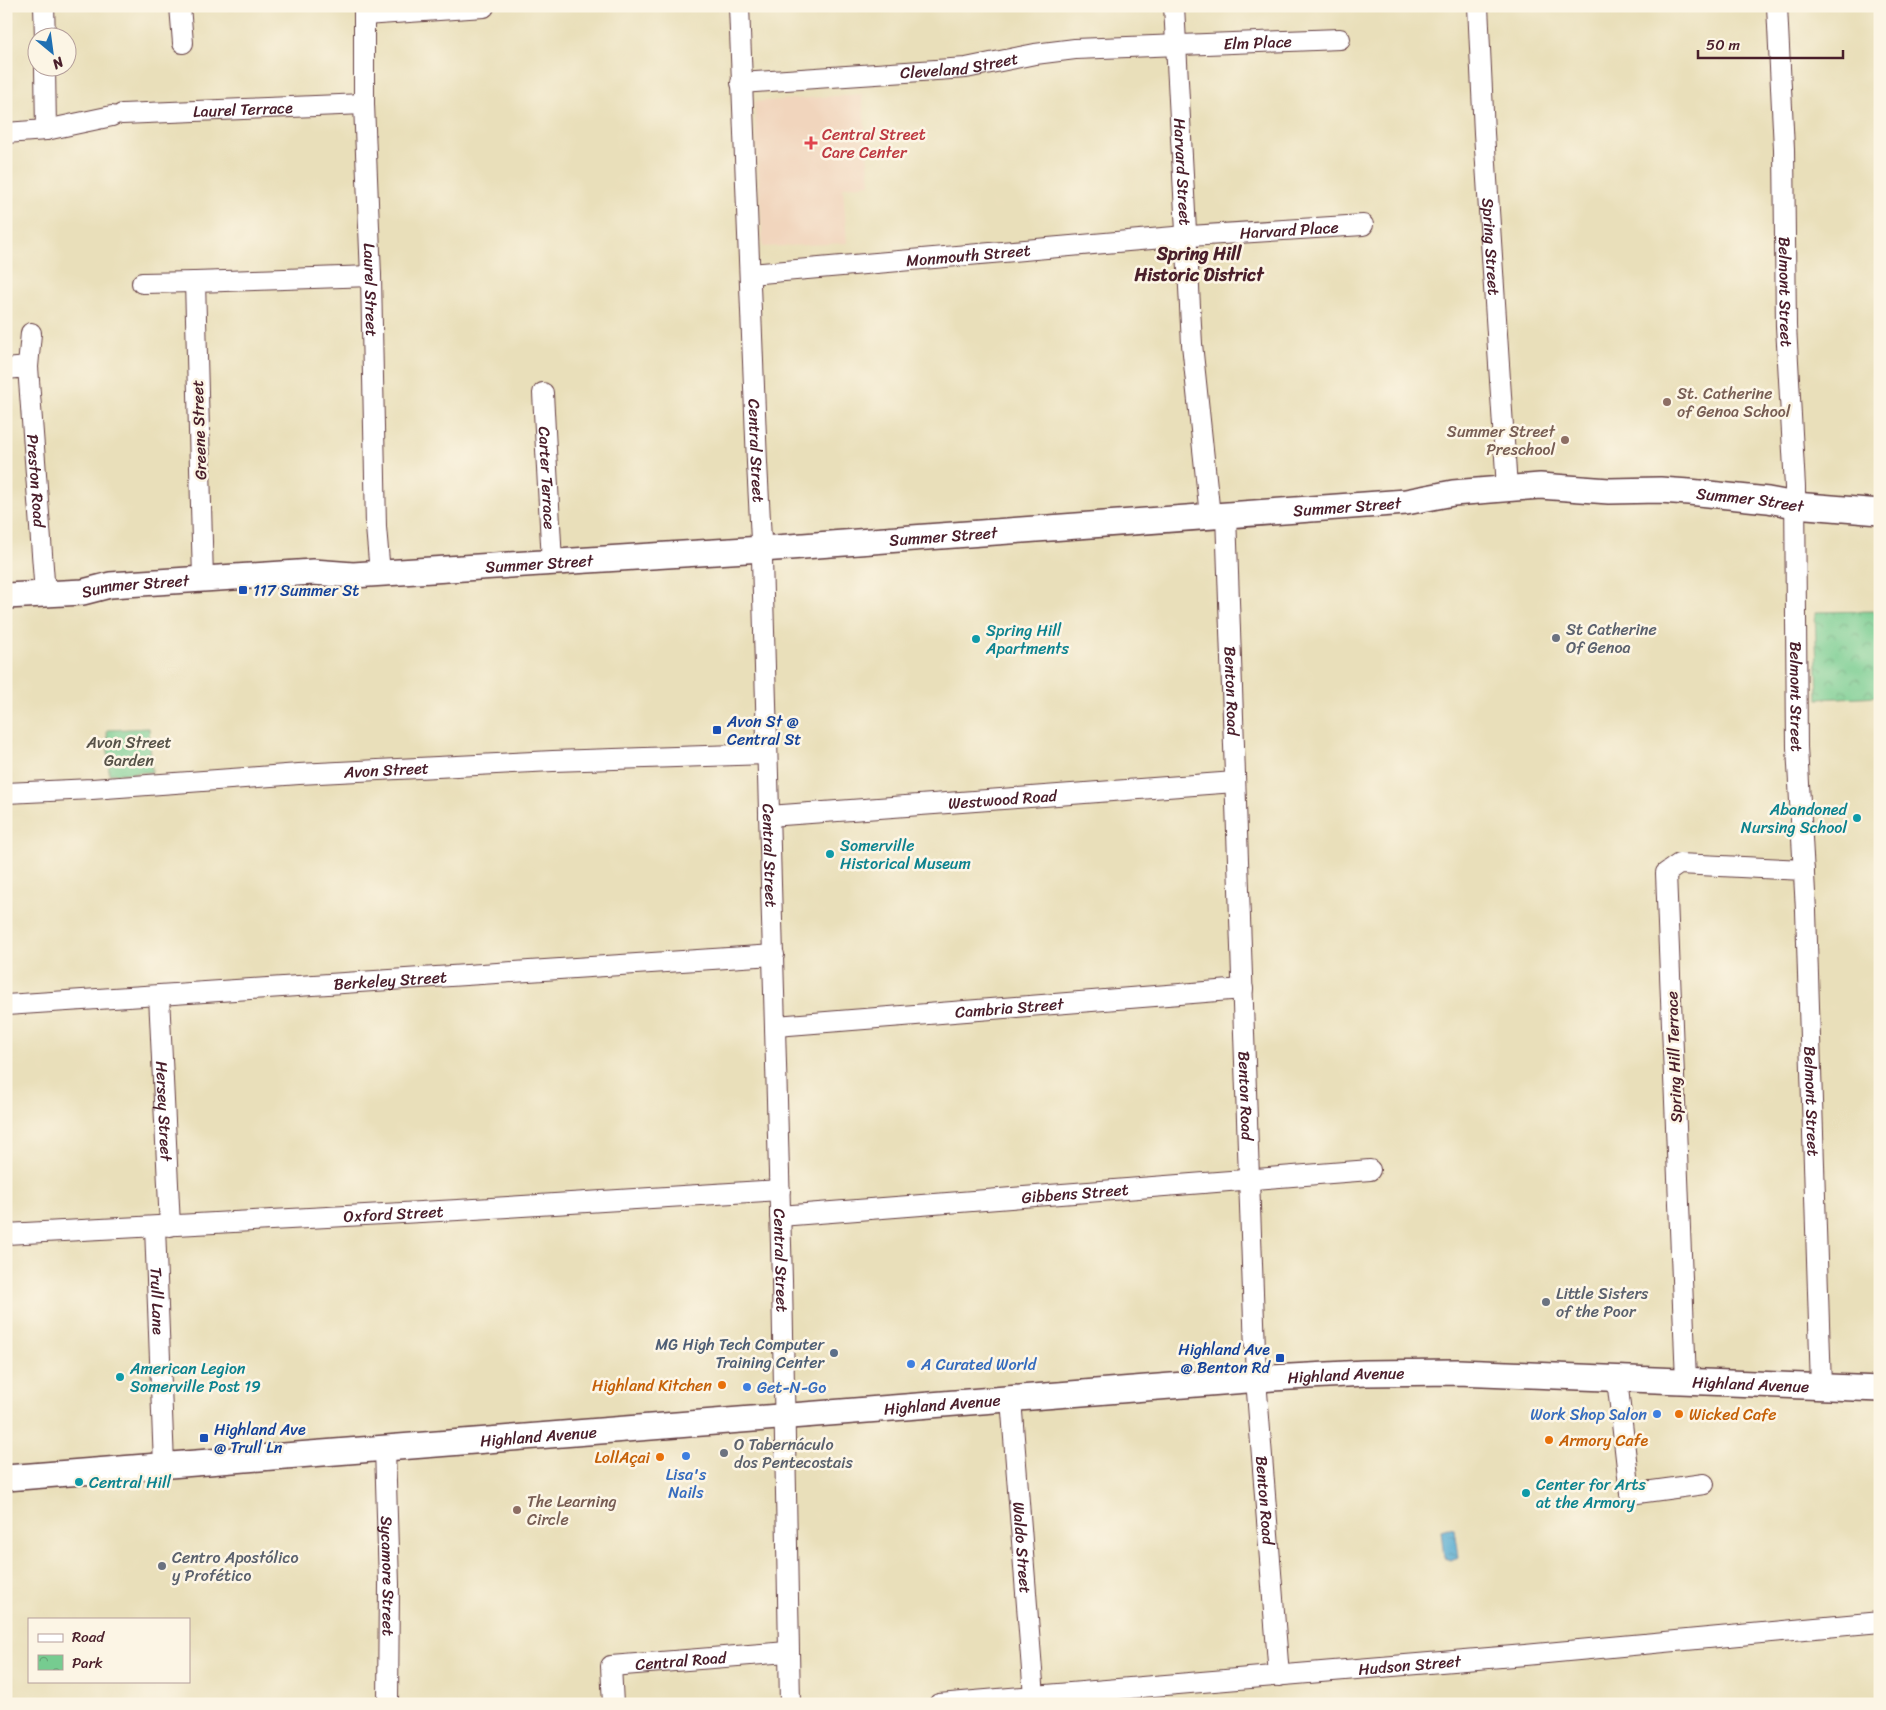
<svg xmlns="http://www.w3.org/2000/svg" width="1886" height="1710" viewBox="0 0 1886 1710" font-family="Sriracha,sans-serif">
  <defs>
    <pattern id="park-crowns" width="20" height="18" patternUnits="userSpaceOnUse" patternTransform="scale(1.25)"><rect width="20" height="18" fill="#76cc90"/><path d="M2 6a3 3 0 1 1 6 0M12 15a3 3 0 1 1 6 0" fill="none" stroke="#63a576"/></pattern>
    <pattern id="water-ripples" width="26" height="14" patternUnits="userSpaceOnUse" patternTransform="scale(1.25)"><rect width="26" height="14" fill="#54abd1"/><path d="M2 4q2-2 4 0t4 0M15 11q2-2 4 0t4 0" fill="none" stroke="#488baa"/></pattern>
  </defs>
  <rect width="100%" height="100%" fill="#fcf5e5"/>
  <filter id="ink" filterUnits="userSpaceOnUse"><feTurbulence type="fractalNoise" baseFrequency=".02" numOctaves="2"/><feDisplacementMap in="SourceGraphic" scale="10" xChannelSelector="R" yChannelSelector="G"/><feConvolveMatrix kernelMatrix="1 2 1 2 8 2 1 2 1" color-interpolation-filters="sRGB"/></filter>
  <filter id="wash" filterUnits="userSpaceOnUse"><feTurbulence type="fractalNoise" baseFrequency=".0096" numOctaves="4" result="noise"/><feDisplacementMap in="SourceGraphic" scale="20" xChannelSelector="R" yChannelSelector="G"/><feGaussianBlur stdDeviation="1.12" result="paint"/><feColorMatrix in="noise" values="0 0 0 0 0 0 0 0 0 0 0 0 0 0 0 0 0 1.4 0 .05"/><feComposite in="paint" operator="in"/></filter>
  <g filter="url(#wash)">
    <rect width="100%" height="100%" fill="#e9dfba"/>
    <!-- built -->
    <polygon fill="#f1d5bd" points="862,94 870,184 843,187 847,243 763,247 754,102"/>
    <!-- park -->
    <polygon fill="url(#park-crowns)" stroke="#60765e" points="1880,611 1880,696 1818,699 1815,612"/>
    <!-- garden -->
    <polygon fill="#76cc90" stroke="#60765e" points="149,728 152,772 109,774 107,730"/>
    <!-- water -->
    <polygon fill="url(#water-ripples)" stroke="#4f657e" points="1448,1528 1455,1529 1459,1557 1450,1560 1444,1558 1441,1530"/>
  </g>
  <g filter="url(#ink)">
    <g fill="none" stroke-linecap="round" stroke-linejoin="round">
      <!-- minor casing -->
      <g stroke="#623c40" stroke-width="22">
        <g id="minor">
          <polyline points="44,6 45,38"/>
          <polyline points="180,6 183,43"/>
          <path id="s1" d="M 364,6 L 364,104 L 371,276 L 376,527 L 380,573"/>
          <path id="s2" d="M 739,6 L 757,463 L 762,559 L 782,1281 L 790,1704"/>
          <path id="s3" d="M 1174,6 L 1192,344 L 1210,516"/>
          <path id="s4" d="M 1478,6 L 1484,133 L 1507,488"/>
          <path id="s5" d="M 1777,6 L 1784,149 L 1786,326 L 1795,487 L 1797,747 L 1806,911 L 1821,1387"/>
          <polyline points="364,15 484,7"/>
          <polyline points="45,68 46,130"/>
          <path id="s6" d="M 741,83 L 966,68 L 1035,54 L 1075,49 L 1340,39"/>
          <path id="s7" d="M 122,114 L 364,104"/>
          <polyline points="6,133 46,130 112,116"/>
          <path id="s8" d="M 750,274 L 1174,237 L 1363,225"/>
          <polyline points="142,283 195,282"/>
          <polyline points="28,367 31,333"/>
          <path id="s9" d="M 6,369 L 28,367 L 45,594"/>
          <path id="s10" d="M 543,393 L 552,562"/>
          <path id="s11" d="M 1226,515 L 1256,1379 L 1279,1676"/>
          <polyline points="203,579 195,282 371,276"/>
          <path id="s12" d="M 6,793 L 92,789 L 299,774 L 553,761 L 767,754"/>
          <path id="s13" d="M 769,816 L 1235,782"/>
          <path id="s14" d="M 159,996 L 170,1226"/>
          <path id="s15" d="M 6,1005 L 774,955"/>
          <path id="s16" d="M 776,1026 L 1243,989"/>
          <path id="s17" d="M 780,1216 L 1370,1170"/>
          <path id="s18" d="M 155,1227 L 164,1465"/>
          <path id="s19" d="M 6,1234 L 458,1210 L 780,1190"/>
          <polyline points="1617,1379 1630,1494 1704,1484"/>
          <polyline points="1686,1381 1666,873 1679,864 1804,870"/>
          <path id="s20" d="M 1011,1399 L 1034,1696"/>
          <path id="s21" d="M 385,1448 L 389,1584 L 388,1704"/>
          <path id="s22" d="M 613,1704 L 611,1666 L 787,1652"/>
          <path id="s23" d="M 939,1704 L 1525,1655 L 1880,1622"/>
        </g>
      </g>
      <!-- major casing -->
      <g stroke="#623c40" stroke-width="28">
        <g id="major">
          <path id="s24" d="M 6,596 L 83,592 L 110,585 L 313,572 L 353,575 L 762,549 L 1406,502 L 1453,493 L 1540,486 L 1609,491 L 1660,490 L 1689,492 L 1768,500 L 1795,505 L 1880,512"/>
          <path id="s25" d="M 6,1478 L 1272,1378 L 1365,1373 L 1458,1372 L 1880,1389"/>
        </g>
      </g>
      <!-- minor -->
      <use href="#minor" stroke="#fff" stroke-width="20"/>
      <!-- major -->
      <use href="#major" stroke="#fff" stroke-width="25"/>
    </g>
  </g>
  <!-- markers -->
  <path fill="#e0444e" stroke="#fcf5e5" stroke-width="2" d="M808.5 135.5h5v5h5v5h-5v5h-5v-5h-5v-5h5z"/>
  <g fill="#8d6e63" stroke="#fcf5e5" stroke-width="2">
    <circle cx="1667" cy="402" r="5"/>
    <circle cx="1565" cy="440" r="5"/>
    <circle cx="517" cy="1510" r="5"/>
  </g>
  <g fill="#1a4fb4" stroke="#fcf5e5" stroke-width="2">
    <rect x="238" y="585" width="10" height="10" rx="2.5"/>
    <rect x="712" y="725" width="10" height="10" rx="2.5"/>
    <rect x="1275" y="1353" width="10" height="10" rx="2.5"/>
    <rect x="199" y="1433" width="10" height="10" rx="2.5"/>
  </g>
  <g fill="#6b7280" stroke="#fcf5e5" stroke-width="2">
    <circle cx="1556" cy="638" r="5"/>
    <circle cx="1546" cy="1302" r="5"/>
    <circle cx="724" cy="1453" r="5"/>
    <circle cx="162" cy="1566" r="5"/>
  </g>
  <g fill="#0f9aa8" stroke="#fcf5e5" stroke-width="2">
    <circle cx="976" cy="639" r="5"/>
    <circle cx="1857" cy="818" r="5"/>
    <circle cx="830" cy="854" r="5"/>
    <circle cx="120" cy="1377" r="5"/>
    <circle cx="79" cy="1482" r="5"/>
    <circle cx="1526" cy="1493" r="5"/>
  </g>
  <circle fill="#5c6f8a" stroke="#fcf5e5" stroke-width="2" cx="834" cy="1353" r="5"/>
  <g fill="#3f7fe0" stroke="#fcf5e5" stroke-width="2">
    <circle cx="911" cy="1364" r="5"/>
    <circle cx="747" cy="1387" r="5"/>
    <circle cx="1657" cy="1414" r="5"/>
    <circle cx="686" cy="1456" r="5"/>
  </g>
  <g fill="#e8710a" stroke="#fcf5e5" stroke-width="2">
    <circle cx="722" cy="1385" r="5"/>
    <circle cx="1679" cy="1414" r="5"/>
    <circle cx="1549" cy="1440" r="5"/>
    <circle cx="660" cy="1457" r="5"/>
  </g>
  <g text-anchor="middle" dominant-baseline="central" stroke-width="5" stroke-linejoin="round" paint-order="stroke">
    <!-- street labels -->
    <g font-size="16" fill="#4a1f2b" stroke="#fcf5e5">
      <text stroke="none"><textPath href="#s6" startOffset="519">Elm Place</textPath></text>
      <text stroke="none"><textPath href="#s6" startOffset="219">Cleveland Street</textPath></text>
      <text stroke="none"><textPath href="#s7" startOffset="121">Laurel Terrace</textPath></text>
      <text stroke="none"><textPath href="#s3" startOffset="166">Harvard Street</textPath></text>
      <text stroke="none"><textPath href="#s8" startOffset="541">Harvard Place</textPath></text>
      <text stroke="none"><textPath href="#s4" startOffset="241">Spring Street</textPath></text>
      <text stroke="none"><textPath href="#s8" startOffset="219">Monmouth Street</textPath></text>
      <text stroke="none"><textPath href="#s1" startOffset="284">Laurel Street</textPath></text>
      <text stroke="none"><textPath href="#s5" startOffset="286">Belmont Street</textPath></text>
      <text transform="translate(199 430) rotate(-92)">Greene Street</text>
      <text stroke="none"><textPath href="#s2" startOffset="445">Central Street</textPath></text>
      <text stroke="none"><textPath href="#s10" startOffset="85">Carter Terrace</textPath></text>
      <text stroke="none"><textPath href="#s9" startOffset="136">Preston Road</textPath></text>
      <text stroke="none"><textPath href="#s24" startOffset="1750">Summer Street</textPath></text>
      <text stroke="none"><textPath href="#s24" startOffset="1345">Summer Street</textPath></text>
      <text stroke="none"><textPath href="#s24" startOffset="940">Summer Street</textPath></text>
      <text stroke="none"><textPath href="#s24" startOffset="535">Summer Street</textPath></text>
      <text stroke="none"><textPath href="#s24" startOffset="130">Summer Street</textPath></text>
      <text stroke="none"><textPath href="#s11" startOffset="176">Benton Road</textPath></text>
      <text stroke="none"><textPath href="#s5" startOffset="691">Belmont Street</textPath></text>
      <text stroke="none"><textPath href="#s12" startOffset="381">Avon Street</textPath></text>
      <text stroke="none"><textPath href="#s13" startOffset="234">Westwood Road</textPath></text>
      <text stroke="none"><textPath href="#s2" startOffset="850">Central Street</textPath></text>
      <text stroke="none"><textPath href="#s15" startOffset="385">Berkeley Street</textPath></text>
      <text stroke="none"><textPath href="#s16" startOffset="234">Cambria Street</textPath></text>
      <text transform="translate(1674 1057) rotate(-92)">Spring Hill Terrace</text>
      <text stroke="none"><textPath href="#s11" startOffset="581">Benton Road</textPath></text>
      <text stroke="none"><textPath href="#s5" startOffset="1096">Belmont Street</textPath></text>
      <text stroke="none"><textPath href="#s14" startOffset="115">Hersey Street</textPath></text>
      <text stroke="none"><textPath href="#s17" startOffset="296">Gibbens Street</textPath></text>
      <text stroke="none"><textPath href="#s19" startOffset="388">Oxford Street</textPath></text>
      <text stroke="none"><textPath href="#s2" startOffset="1255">Central Street</textPath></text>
      <text stroke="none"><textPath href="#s18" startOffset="74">Trull Lane</textPath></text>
      <text stroke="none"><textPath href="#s25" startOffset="1344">Highland Avenue</textPath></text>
      <text stroke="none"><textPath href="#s25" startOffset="1749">Highland Avenue</textPath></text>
      <text stroke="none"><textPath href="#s25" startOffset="939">Highland Avenue</textPath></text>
      <text stroke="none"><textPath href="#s25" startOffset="534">Highland Avenue</textPath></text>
      <text stroke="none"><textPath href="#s11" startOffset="986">Benton Road</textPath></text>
      <text stroke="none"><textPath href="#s20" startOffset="149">Waldo Street</textPath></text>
      <text stroke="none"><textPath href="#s21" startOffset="128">Sycamore Street</textPath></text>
      <text stroke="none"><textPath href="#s22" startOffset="108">Central Road</textPath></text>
      <text stroke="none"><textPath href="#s23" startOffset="472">Hudson Street</textPath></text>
    </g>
    <!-- health labels -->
    <g font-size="16" fill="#be3a42" stroke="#fcf5e5" text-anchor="start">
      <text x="822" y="134">Central Street<tspan x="822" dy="18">Care Center</tspan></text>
    </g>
    <!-- education labels -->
    <g font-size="16" fill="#785e54" stroke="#fcf5e5" text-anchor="start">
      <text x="1677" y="393">St. Catherine<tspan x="1677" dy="18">of Genoa School</tspan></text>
      <text x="1555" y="431" text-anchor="end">Summer Street<tspan x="1555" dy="18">Preschool</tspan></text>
      <text x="527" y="1501">The Learning<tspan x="527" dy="18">Circle</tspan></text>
    </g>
    <!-- transit labels -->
    <g font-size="16" fill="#164399" stroke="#fcf5e5" text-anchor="start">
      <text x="253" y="590">117 Summer St</text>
      <text x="727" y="721">Avon St @<tspan x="727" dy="18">Central St</tspan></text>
      <text x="1270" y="1349" text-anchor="end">Highland Ave<tspan x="1270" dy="18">@ Benton Rd</tspan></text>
      <text x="214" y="1429">Highland Ave<tspan x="214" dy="18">@ Trull Ln</tspan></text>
    </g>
    <!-- worship labels -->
    <g font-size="16" fill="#5b616d" stroke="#fcf5e5" text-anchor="start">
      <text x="1566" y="629">St Catherine<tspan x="1566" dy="18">Of Genoa</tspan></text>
      <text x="1556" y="1293">Little Sisters<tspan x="1556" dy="18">of the Poor</tspan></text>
      <text x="734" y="1444">O Tabernáculo<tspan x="734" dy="18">dos Pentecostais</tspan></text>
      <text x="172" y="1557">Centro Apostólico<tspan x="172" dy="18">y Profético</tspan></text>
    </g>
    <!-- culture labels -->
    <g font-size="16" fill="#0d838f" stroke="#fcf5e5" text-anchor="start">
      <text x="986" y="630">Spring Hill<tspan x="986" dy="18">Apartments</tspan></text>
      <text x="1847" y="809" text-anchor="end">Abandoned<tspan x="1847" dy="18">Nursing School</tspan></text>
      <text x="840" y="845">Somerville<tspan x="840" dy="18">Historical Museum</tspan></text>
      <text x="130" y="1368">American Legion<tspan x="130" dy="18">Somerville Post 19</tspan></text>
      <text x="89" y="1482">Central Hill</text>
      <text x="1536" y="1484">Center for Arts<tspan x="1536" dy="18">at the Armory</tspan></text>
    </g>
    <!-- park labels -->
    <g font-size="16" fill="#575349" stroke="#fcf5e5">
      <text x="129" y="742">Avon Street<tspan x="129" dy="18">Garden</tspan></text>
    </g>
    <!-- service labels -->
    <g font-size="16" fill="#4e5e75" stroke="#fcf5e5" text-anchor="end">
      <text x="824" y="1344">MG High Tech Computer<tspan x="824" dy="18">Training Center</tspan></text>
    </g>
    <!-- shop labels -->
    <g font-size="16" fill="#366cbe" stroke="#fcf5e5" text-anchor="start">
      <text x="921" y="1364">A Curated World</text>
      <text x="757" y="1387">Get-N-Go</text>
      <text x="1647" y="1414" text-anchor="end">Work Shop Salon</text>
      <text x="686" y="1474" text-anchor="middle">Lisa's<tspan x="686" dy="18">Nails</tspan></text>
    </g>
    <!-- food labels -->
    <g font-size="16" fill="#c56008" stroke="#fcf5e5" text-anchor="end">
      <text x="712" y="1385">Highland Kitchen</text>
      <text x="1689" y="1414" text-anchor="start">Wicked Cafe</text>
      <text x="1559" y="1440" text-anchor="start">Armory Cafe</text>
      <text x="650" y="1457">LollAçai</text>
    </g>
    <!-- neighbourhood labels -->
    <g font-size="18" font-weight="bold" fill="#4a1f2b" stroke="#fcf5e5">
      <text x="1199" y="254">Spring Hill<tspan x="1199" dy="21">Historic District</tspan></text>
    </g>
  </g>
  <!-- margin -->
  <rect width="1886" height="1710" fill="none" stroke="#fcf5e5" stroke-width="25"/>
  <!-- legend -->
  <rect x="28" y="1618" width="162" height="65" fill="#fcf5e5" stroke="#b59f9b"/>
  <rect x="38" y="1634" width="25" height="8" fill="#ffffff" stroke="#b59f9b"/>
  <text x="72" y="1642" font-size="15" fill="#4a1f2b">Road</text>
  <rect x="38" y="1655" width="25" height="15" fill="url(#park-crowns)" stroke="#b59f9b"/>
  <text x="72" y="1668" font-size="15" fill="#4a1f2b">Park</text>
  <!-- north arrow -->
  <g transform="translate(52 52) rotate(151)"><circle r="24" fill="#fcf5e5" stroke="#b59f9b"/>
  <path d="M0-4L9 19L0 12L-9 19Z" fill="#1f6fb2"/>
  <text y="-8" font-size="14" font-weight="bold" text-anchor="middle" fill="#4a1f2b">N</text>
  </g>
  <!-- scale -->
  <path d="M1698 50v8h145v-8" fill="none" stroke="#4a1f2b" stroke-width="2.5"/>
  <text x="1706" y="50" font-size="15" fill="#4a1f2b" stroke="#fcf5e5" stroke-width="4" paint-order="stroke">50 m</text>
</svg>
